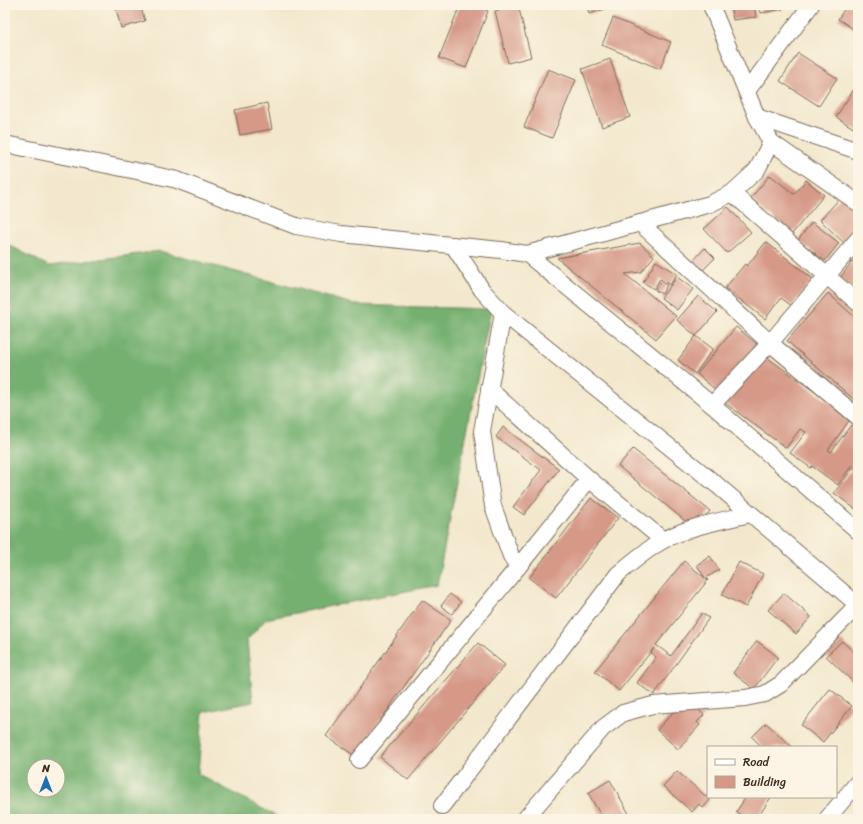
<svg xmlns="http://www.w3.org/2000/svg" width="863" height="824" viewBox="0 0 863 824" font-family="Sriracha,sans-serif">
  <rect width="100%" height="100%" fill="#fcf5e5"/>
  <filter id="ink" filterUnits="userSpaceOnUse"><feTurbulence type="fractalNoise" baseFrequency=".025" numOctaves="2"/><feDisplacementMap in="SourceGraphic" scale="8" xChannelSelector="R" yChannelSelector="G"/><feConvolveMatrix kernelMatrix="1 2 1 2 8 2 1 2 1" color-interpolation-filters="sRGB"/></filter>
  <filter id="wash" filterUnits="userSpaceOnUse"><feTurbulence type="fractalNoise" baseFrequency=".012" numOctaves="4" result="noise"/><feDisplacementMap in="SourceGraphic" scale="16" xChannelSelector="R" yChannelSelector="G"/><feGaussianBlur stdDeviation="0.9" result="paint"/><feColorMatrix in="noise" values="0 0 0 0 0 0 0 0 0 0 0 0 0 0 0 0 0 1.4 0 .05"/><feComposite in="paint" operator="in"/></filter>
  <g filter="url(#wash)">
    <rect width="100%" height="100%" fill="#f3e8cd"/>
    <!-- forest -->
    <path fill="#74b06f" stroke="#586d46" fill-rule="evenodd" d="M 5,243 L 49,266 L 160,251 L 357,305 L 491,309 L 437,585 L 266,619 L 247,640 L 253,702 L 203,712 L 198,774 L 282,819 L 5,819 ZM 34,766 L 58,766 L 58,790 L 34,790 Z"/>
    <g id="blocks">
      <!-- building -->
      <g fill="#d69988">
        <polygon points="115,5 140,5 145,21 121,28"/>
        <polygon points="460,5 471,5 488,11 466,68 439,58"/>
        <polygon points="518,5 531,57 508,63 495,11"/>
        <polygon points="587,5 618,5 589,14"/>
        <polygon points="730,5 754,5 756,17 733,20"/>
        <polygon points="759,5 785,5 785,6 782,6 783,9 761,13"/>
        <polygon points="847,5 858,5 858,32 838,19"/>
        <polygon points="613,18 671,42 660,69 602,45"/>
        <polygon points="798,53 837,78 819,106 780,81"/>
        <polygon points="610,59 630,117 602,127 582,69"/>
        <polygon points="548,69 576,80 552,138 524,127"/>
        <polygon points="858,83 858,131 836,117"/>
        <polygon points="267,103 272,129 240,135 235,110"/>
        <polygon points="770,175 794,194 806,180 824,195 792,234 750,199"/>
        <polygon points="842,196 858,211 858,227 844,243 820,220"/>
        <polygon points="728,207 751,232 727,253 704,229"/>
        <polygon points="812,222 839,243 825,261 798,240"/>
        <polygon points="766,242 813,279 792,306 781,298 765,319 725,288 745,264 747,266"/>
        <polygon points="640,243 654,256 641,272 625,274 676,316 656,339 557,258"/>
        <polygon points="705,248 715,258 700,273 690,264"/>
        <polygon points="858,254 858,293 839,279"/>
        <polygon points="656,261 677,274 670,285 660,279 654,289 643,282"/>
        <polygon points="677,277 693,289 677,310 661,298"/>
        <polygon points="661,282 667,285 662,294 655,290"/>
        <polygon points="828,293 858,320 858,403 787,341"/>
        <polygon points="698,296 717,312 696,336 677,320"/>
        <polygon points="736,327 757,344 718,392 697,374"/>
        <polygon points="696,336 713,349 695,374 678,360"/>
        <polygon points="761,353 851,418 828,450 831,452 851,425 858,430 858,470 852,465 838,485 812,466 811,468 790,453 806,432 800,429 786,448 725,403"/>
        <polygon points="503,427 559,469 524,515 513,507 541,470 496,437"/>
        <polygon points="633,449 710,511 695,529 618,466"/>
        <polygon points="853,468 858,472 858,511 834,493"/>
        <polygon points="591,498 618,518 556,598 529,578"/>
        <polygon points="710,556 719,570 706,578 708,580 656,645 671,656 702,613 709,618 654,695 637,683 656,657 651,653 654,648 619,691 595,671 684,561 705,578 697,565"/>
        <polygon points="739,562 763,574 746,607 722,595"/>
        <polygon points="784,593 811,617 796,634 768,610"/>
        <polygon points="450,594 461,602 452,614 441,606"/>
        <polygon points="422,600 451,620 355,756 326,736"/>
        <polygon points="757,641 778,657 754,689 733,673"/>
        <polygon points="842,641 858,656 858,687 826,656"/>
        <polygon points="478,643 505,665 408,780 380,757"/>
        <polygon points="830,689 852,706 823,742 801,725"/>
        <polygon points="686,698 704,715 697,722 700,725 678,749 657,730"/>
        <polygon points="766,723 792,747 762,747 752,737"/>
        <polygon points="677,771 710,800 703,808 699,804 692,812 663,786"/>
        <polygon points="610,780 632,819 603,819 588,793"/>
        <polygon points="746,797 771,797 757,819 747,819 736,812"/>
      </g>
    </g>
  </g>
  <g filter="url(#ink)">
    <use href="#blocks" fill-opacity="0" stroke="#7b6c5b" stroke-width="1"/>
    <g fill="none" stroke-linecap="round" stroke-linejoin="round">
      <!-- minor casing -->
      <g stroke="#7b6c5b" stroke-width="18">
        <g id="minor">
          <polyline points="711,5 757,117 771,142 858,203"/>
          <polyline points="747,91 811,5"/>
          <polyline points="757,117 858,151"/>
          <polyline points="5,144 146,173 177,180 296,226 341,234 501,250 527,254 712,405 858,531"/>
          <polyline points="732,193 858,303"/>
          <polyline points="640,223 770,343 858,417"/>
          <polyline points="453,245 482,290 503,313 717,485 858,605"/>
          <polyline points="527,254 710,204 732,193 757,170 771,142"/>
          <polyline points="489,389 589,479 663,540"/>
          <polyline points="712,405 770,343 858,239"/>
          <polyline points="518,567 589,479"/>
          <polyline points="359,760 518,567 511,556 493,506 482,431 503,313"/>
          <path d="M 442,806 L 618,574 C 632,562 646,550 662,541 C 689,526 721,521 750,514"/>
          <polyline points="525,819 603,728 623,713 653,705 745,698 765,694 781,684 858,605"/>
          <polyline points="827,819 858,782"/>
        </g>
      </g>
      <!-- minor -->
      <use href="#minor" stroke="#fff" stroke-width="16"/>
    </g>
  </g>
  <!-- margin -->
  <rect width="863" height="824" fill="none" stroke="#fcf5e5" stroke-width="20"/>
  <!-- legend -->
  <rect x="707" y="746" width="130" height="52" fill="#fcf5e5" stroke="#afa495"/>
  <rect x="715" y="759" width="20" height="6" fill="#ffffff" stroke="#afa495"/>
  <text x="743" y="766" font-size="12" fill="#3b2a1e">Road</text>
  <rect x="715" y="776" width="20" height="12" fill="#d69988" stroke="#afa495"/>
  <text x="743" y="786" font-size="12" fill="#3b2a1e">Building</text>
  <!-- north arrow -->
  <g transform="translate(46 778)"><circle r="19" fill="#fcf5e5" stroke="#afa495"/>
  <path d="M0-3L7 15L0 10L-7 15Z" fill="#1f6fb2"/>
  <text y="-6" font-size="11" font-weight="bold" text-anchor="middle" fill="#3b2a1e">N</text>
  </g>
</svg>
